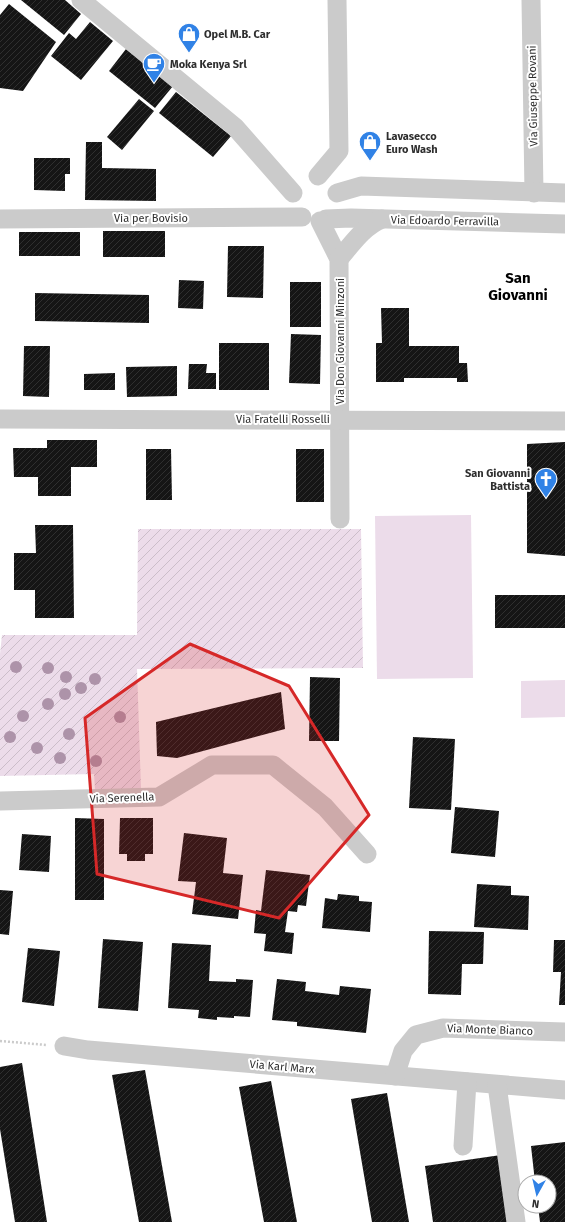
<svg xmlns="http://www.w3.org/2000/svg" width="565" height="1222" viewBox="0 0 565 1222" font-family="'Fira Sans',sans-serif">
  <defs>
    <pattern id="garden-furrows" width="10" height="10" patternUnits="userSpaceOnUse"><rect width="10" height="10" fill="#ecdcea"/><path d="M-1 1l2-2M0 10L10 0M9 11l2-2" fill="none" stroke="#cbbdc9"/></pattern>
    <pattern id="building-hatch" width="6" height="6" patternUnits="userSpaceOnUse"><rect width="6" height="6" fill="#151515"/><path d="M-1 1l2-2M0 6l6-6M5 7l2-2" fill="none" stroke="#2f2f2f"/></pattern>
  </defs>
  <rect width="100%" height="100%" fill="#fff"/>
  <!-- park -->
  <g fill="#ecdcea">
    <polygon points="471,515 473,678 377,679 375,516"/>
    <polygon points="565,680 565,717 521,718 521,681"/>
  </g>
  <!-- garden -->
  <polygon fill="url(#garden-furrows)" points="138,529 361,529 363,668 137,669 141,789 95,789 94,774 0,776 0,654 2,635 137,635"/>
  <!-- building -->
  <g fill="url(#building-hatch)">
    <polygon points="21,0 65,0 81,14 64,35"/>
    <polygon points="9,4 56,42 23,91 0,88 0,15"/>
    <polygon points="90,22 113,41 81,80 51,56 69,33 76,39"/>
    <polygon points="126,49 173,86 155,108 109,71"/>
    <polygon points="176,92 231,136 213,157 159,113"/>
    <polygon points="139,99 154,111 122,150 107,137"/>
    <polygon points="86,142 102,142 102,168 156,169 156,201 85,200"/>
    <polygon points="34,158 70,158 70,174 65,174 65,191 34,190"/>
    <rect x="103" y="231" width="62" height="26"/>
    <rect x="19" y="232" width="61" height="24"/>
    <polygon points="228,246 264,246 263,298 227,297"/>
    <polygon points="179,280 204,281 203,309 178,308"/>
    <rect x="290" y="282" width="31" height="45"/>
    <polygon points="35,293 149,295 149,323 35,321"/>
    <polygon points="381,308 409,308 409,346 459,346 459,363 467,363 468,382 457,382 457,378 404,378 404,382 376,382 376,343 382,343"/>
    <polygon points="291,334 321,335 320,384 289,383"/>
    <rect x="219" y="343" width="50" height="47"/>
    <polygon points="24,346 50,346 49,397 23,396"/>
    <polygon points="189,364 207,364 206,373 216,373 216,389 188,389"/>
    <polygon points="177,366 177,396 127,397 126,367"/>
    <polygon points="115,373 115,390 84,390 84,374"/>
    <polygon points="47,440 97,440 97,467 71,467 71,496 38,496 38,477 14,477 13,448 47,448"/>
    <polygon points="565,442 565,556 527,553 527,444"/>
    <polygon points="146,449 171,449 172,500 146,500"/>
    <rect x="296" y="449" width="28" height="53"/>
    <polygon points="35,525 73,525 74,618 35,618 35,590 14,590 14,553 36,553"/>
    <rect x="495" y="595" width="70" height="33"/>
    <polygon points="310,677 340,678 339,741 309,741"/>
    <polygon points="281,692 285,729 177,758 157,756 156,722"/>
    <polygon points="413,737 455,739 451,810 409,808"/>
    <polygon points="455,807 499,811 495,857 451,853"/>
    <polygon points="75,818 104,819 104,900 75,900"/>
    <polygon points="120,818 153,818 153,854 145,854 145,861 127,861 127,854 119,854"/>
    <polygon points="184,833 227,838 223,873 243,875 238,919 192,914 196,882 178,881"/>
    <polygon points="22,834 51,836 49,872 19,870"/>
    <polygon points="266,870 310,875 306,906 298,905 297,912 288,911 285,932 294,933 292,954 264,951 266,934 254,933 256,910 261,911"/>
    <polygon points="477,884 511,886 511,895 529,896 528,930 474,927"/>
    <polygon points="0,890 13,891 9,935 0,934"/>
    <polygon points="338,894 359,896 359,901 372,902 370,932 322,928 325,898 337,900"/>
    <polygon points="429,931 484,932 483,964 462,964 461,995 428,994"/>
    <polygon points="103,939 143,942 138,1011 98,1008"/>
    <polygon points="554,940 565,940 565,1005 559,1005 561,972 553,972"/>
    <polygon points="172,943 211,945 209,981 236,982 236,979 253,980 250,1017 234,1016 234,1018 217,1017 217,1020 198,1018 199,1010 168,1008"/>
    <polygon points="28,948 60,951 54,1006 22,1002"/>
    <polygon points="277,979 306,982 305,991 339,995 340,986 371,989 366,1033 297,1026 297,1022 272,1020"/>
    <polygon points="22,1063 47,1222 15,1222 0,1129 0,1067"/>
    <polygon points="145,1070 172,1222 139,1222 112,1075"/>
    <polygon points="271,1081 297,1222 264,1222 239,1087"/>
    <polygon points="387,1093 409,1222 372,1222 351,1099"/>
    <polygon points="565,1142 565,1222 540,1222 538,1206 549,1206 549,1182 535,1182 531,1146"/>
    <polygon points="501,1155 510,1222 433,1222 425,1166"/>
  </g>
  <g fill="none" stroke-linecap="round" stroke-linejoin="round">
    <!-- path -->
    <polyline stroke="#cbcbcb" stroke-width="2.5" stroke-dasharray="2 2" stroke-linecap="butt" points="0,1041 47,1045"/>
    <!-- minor -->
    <g stroke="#cbcbcb" stroke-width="19">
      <polyline points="81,0 235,127 293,193"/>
      <polyline points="531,0 534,193"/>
      <polyline points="318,176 339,151 337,0"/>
      <polyline points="337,193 361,186 565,193"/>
      <polyline points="0,219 302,217"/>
      <polyline points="326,219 351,218 565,224"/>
      <polyline points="320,221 339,259 340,519"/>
      <path d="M 339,259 C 352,244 363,227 382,219"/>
      <polyline points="0,419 565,421"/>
      <polyline points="0,801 159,797 212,765 273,765 325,807 367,854"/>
      <polyline points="64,1046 88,1050 565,1090"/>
      <polyline points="395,1076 403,1051 416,1035 443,1028 565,1032"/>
      <polyline points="497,1085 516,1222"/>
      <polyline points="463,1146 467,1082"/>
    </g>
  </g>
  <!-- trees -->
  <g fill="#ad93a9">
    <circle cx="16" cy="667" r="6"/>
    <circle cx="48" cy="668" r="6"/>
    <circle cx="66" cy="677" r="6"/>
    <circle cx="95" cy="679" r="6"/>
    <circle cx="81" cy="688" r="6"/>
    <circle cx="65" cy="694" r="6"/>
    <circle cx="48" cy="704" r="6"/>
    <circle cx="23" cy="716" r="6"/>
    <circle cx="120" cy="717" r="6"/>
    <circle cx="69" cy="734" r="6"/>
    <circle cx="10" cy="737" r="6"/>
    <circle cx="37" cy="748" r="6"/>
    <circle cx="60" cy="758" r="6"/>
    <circle cx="96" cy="761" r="6"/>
  </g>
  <!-- marked area -->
  <path fill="#d62828" fill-opacity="0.2" stroke="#d62828" stroke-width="3" stroke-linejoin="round" d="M 190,644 L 289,686 L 369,815 L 279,918 L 97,874 L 85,718 Z"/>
  <!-- icons -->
  <defs>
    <g id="shop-pin" transform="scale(1.15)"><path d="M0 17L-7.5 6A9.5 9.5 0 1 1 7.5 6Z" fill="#3082e6" stroke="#fff"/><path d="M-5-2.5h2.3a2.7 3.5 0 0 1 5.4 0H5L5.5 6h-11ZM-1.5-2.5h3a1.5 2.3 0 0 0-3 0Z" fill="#fff"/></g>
    <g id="cafe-pin" transform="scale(1.15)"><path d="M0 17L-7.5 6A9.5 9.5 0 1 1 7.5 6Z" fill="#3082e6" stroke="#fff"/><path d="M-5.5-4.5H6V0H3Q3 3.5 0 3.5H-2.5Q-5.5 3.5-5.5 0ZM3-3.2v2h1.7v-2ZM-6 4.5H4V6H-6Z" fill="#fff"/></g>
    <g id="church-pin" transform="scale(1.15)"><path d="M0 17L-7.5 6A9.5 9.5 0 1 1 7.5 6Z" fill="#3082e6" stroke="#fff"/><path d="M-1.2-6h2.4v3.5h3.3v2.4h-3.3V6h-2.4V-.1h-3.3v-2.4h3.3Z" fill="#fff"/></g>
  </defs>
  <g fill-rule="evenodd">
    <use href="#shop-pin" x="189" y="34"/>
    <use href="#cafe-pin" x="154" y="64"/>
    <use href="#shop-pin" x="370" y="142"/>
    <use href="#church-pin" x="546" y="479"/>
  </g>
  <g text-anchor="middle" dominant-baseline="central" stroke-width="4" stroke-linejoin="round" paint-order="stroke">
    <!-- poi labels -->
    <g font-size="11" font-weight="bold" fill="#2e2e2e" stroke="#fff" text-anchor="start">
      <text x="204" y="34">Opel M.B. Car</text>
      <text x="170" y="64">Moka Kenya Srl</text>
      <text x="386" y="136">Lavasecco<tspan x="386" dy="13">Euro Wash</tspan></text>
      <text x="530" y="473" text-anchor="end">San Giovanni<tspan x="530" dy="13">Battista</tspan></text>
    </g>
    <!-- street labels -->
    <g font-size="11" fill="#2e2e2e" stroke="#fff">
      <text transform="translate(533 96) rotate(-91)">Via Giuseppe Rovani</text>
      <text x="151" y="218">Via per Bovisio</text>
      <text transform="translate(445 221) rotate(1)">Via Edoardo Ferravilla</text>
      <text transform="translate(340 341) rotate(-90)">Via Don Giovanni Minzoni</text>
      <text x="283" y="419">Via Fratelli Rosselli</text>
      <text transform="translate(122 798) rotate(-2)">Via Serenella</text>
      <text transform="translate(490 1030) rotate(2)">Via Monte Bianco</text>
      <text transform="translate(282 1067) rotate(5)">Via Karl Marx</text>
    </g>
    <!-- district labels -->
    <g font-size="15" font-weight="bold" fill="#000" stroke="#fff">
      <text x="518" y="278">San<tspan x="518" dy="17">Giovanni</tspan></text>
    </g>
  </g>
  <!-- north arrow -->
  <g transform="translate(537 1194) rotate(188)"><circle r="19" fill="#ffffff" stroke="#ababab"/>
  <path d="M0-3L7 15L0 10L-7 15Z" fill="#3082e6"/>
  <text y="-6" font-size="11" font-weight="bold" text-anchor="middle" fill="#2e2e2e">N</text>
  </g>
</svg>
